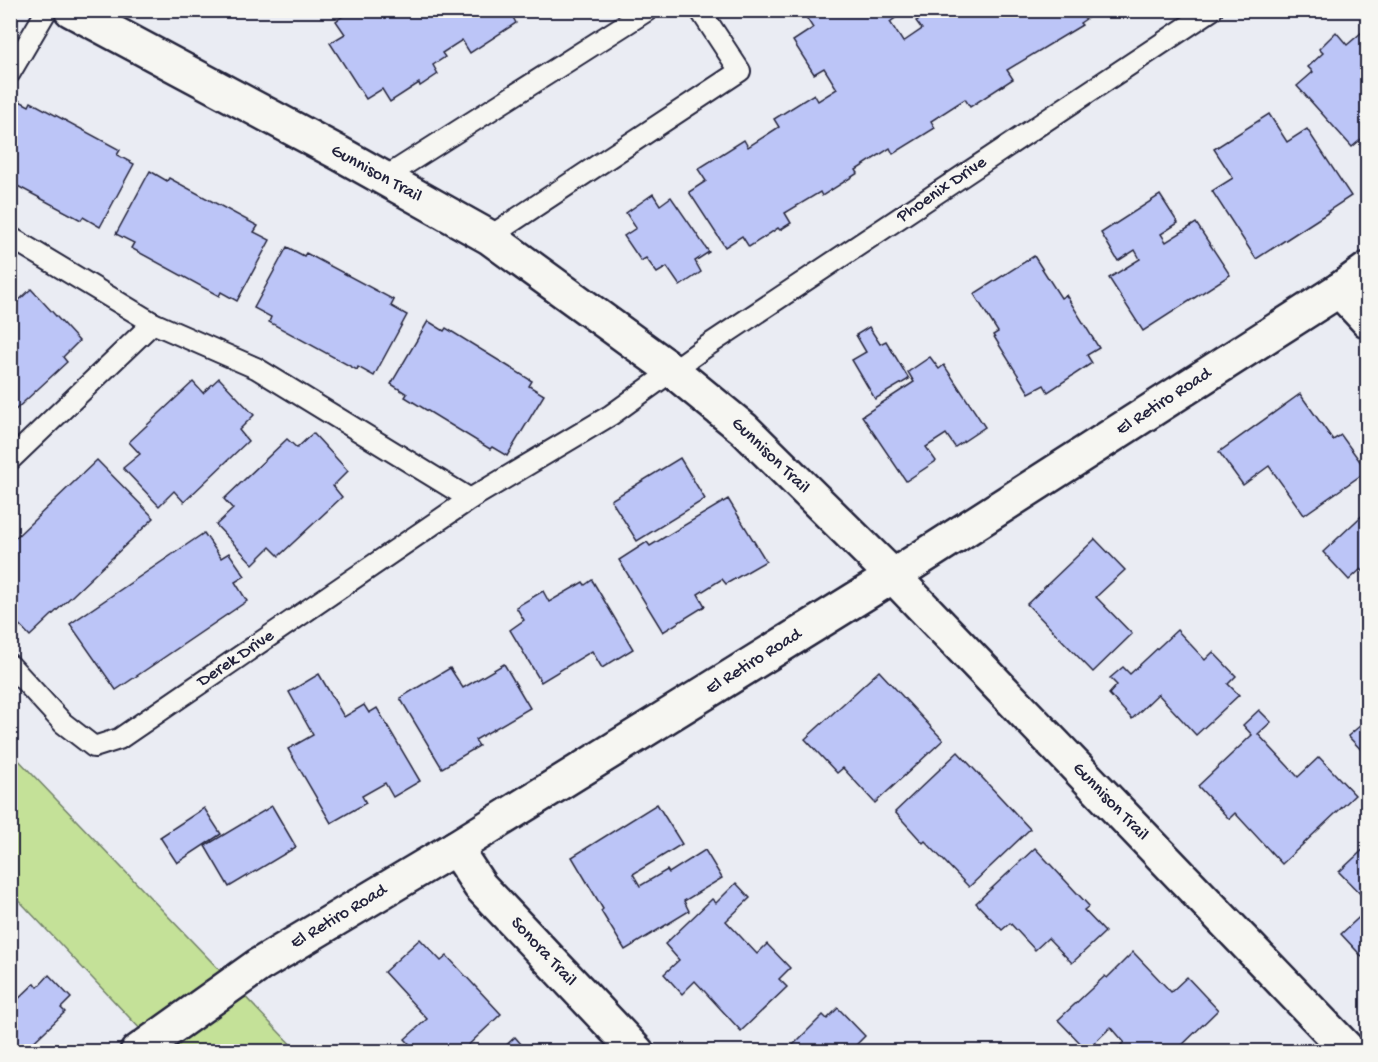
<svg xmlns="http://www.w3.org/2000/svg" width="1378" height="1062" viewBox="0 0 1378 1062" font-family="'Gochi Hand',sans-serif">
  <rect width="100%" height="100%" fill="#eaecf3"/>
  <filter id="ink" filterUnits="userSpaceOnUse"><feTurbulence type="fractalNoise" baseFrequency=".0167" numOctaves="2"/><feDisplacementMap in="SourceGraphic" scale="12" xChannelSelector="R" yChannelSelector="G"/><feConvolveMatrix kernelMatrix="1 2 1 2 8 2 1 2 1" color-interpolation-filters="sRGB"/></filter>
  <g filter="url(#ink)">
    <!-- green -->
    <polygon fill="#c4e198" stroke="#73826a" stroke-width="1.5" points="10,751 297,1051 161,1051 11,892"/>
    <!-- building -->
    <g fill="#bcc5f7" stroke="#22223b" stroke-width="1.5">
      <polygon points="352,10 509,10 516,23 470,53 462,40 442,53 445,57 433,65 438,74 420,86 419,83 390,102 382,89 366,99 330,43 345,34 336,21"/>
      <polygon points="894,10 898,16 890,22 903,42 922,29 916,21 933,10 1099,10 1080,23 1082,25 1007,70 1013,79 970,107 965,99 931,121 935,128 893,154 890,148 856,170 858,173 822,196 820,192 785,213 791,223 780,230 778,228 749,247 742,236 725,247 689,192 706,181 698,169 744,140 748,147 779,127 774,119 814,94 818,101 837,89 824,68 814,74 793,41 813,28 802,11"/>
      <polygon points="1368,27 1368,139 1365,136 1352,147 1297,86 1313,72 1308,67 1323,53 1319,49 1336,32 1347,45"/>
      <polygon points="12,97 29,106 31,102 120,150 117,155 134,164 100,227 83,217 81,220 10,182 10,100"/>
      <polygon points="1269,114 1287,142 1307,129 1351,196 1328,211 1329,212 1256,259 1212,191 1233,178 1214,149"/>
      <polygon points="150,171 167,181 169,178 258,226 254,232 270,240 237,301 221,292 219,296 131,248 134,243 116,234"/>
      <polygon points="653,194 660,205 671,197 709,252 695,261 701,272 680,286 667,267 657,273 646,258 641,261 624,236 636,228 626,213"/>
      <polygon points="1160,195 1178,223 1161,234 1166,242 1196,223 1230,275 1143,331 1109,278 1140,259 1135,250 1118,261 1101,233"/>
      <polygon points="287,247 304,256 306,253 394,300 391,306 407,315 374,376 358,367 357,370 269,322 271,317 254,308"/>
      <polygon points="1034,256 1061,298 1066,295 1099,348 1087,355 1092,363 1048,392 1044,385 1029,393 993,335 998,332 974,294"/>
      <polygon points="31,289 79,341 63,357 67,362 12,413 10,411 10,302 12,300 15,304"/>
      <polygon points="428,321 444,331 446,328 532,381 529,386 544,395 507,456 492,447 490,449 405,397 407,394 391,384"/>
      <polygon points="869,327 880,344 886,341 909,379 875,399 852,360 866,352 856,335"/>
      <polygon points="930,357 939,369 944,365 985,427 955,447 946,434 926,447 936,461 906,481 862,416 914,382 908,372"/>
      <polygon points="219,378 254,415 239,430 248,441 184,502 174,491 159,506 123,468 140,454 129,442 193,382 203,393"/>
      <polygon points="1300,394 1333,440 1341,435 1367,471 1304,515 1269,466 1243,485 1219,452"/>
      <polygon points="313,433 348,471 333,486 342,497 279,556 270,547 253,564 216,525 233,509 224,499 287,439 297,448"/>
      <polygon points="680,458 705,499 637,541 611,500"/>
      <polygon points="97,460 154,518 30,636 10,615 10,543"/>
      <polygon points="728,499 766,561 726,584 722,579 698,594 705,606 663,632 619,560 647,542 650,546"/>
      <polygon points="1368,510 1368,576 1361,569 1349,580 1323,552"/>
      <polygon points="204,533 221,558 229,553 245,576 235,582 247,601 116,690 70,624"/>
      <polygon points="1095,539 1125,570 1096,597 1132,634 1093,672 1027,604"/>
      <polygon points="592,580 633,649 602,668 592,651 541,682 510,630 524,620 516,607 543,591 549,602 583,582 585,585"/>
      <polygon points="1177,630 1205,660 1213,652 1236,676 1228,684 1239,695 1196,735 1158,694 1132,719 1109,694 1117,685 1110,678 1123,667 1130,674"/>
      <polygon points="504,664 530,708 475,740 479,746 442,768 400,698 450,668 463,688"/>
      <polygon points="879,671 943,740 875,803 843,768 837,773 805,739"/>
      <polygon points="319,674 344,717 364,705 369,713 377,708 420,781 393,797 385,783 362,796 366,803 331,823 288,749 313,735 289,692"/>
      <polygon points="1259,710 1271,722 1258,734 1298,777 1319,757 1355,795 1282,864 1235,813 1229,819 1198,786 1252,735 1243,725"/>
      <polygon points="1368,719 1368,757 1348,736"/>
      <polygon points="958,752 1030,829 969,887 925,841 923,843 895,812"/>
      <polygon points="657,804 682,844 633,874 640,886 667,870 669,873 705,850 722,878 684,901 689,911 625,950 601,911 603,909 572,857"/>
      <polygon points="272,806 296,847 229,887 205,846"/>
      <polygon points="204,808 221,834 177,863 160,837"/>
      <polygon points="1368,845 1368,902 1339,872"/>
      <polygon points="1035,848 1089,906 1084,910 1105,932 1072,963 1048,938 1035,950 1010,923 1002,930 976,903"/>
      <polygon points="736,883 750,898 726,921 757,954 767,944 790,968 779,979 787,987 741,1031 695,981 682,994 664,974 679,960 665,944 712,899 716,903"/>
      <polygon points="1368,909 1368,963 1341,934"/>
      <polygon points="420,939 441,961 447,956 501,1014 461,1052 417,1052 405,1039 427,1019 384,972"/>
      <polygon points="1133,952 1171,992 1187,977 1218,1010 1175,1052 1114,1052 1124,1042 1111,1027 1087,1050 1058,1020 1105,976 1107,978"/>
      <polygon points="49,975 71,998 61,1008 65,1012 23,1052 10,1052 10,1007 35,983 38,987"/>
      <polygon points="838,1008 865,1036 855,1046 860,1052 786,1052 823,1015 827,1019"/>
      <polygon points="515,1037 528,1052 499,1052"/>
    </g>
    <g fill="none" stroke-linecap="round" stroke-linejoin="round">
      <!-- service casing -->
      <g stroke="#22223b" stroke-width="24">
        <g id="service">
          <polyline points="10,73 47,10"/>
          <polyline points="384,178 648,10"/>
          <polyline points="10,237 153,323 256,368 470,499"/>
          <polyline points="489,237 740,71 700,10"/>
          <polyline points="10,460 153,323"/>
          <polyline points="10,665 63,723 94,747 119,739 470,499 611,415 704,348 1212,10"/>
        </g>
      </g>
      <!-- minor casing -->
      <g stroke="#22223b" stroke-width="38">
        <g id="minor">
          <polyline points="71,10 337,152 489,237 672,370 744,429 893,576 1350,1052"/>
          <polyline points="1339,290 1368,321"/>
          <polyline points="455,848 480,886 637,1052"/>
          <polyline points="137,1052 259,965 455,848 893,576 1339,290 1368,269"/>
        </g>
      </g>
      <!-- service -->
      <use href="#service" stroke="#f6f6f2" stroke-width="20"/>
      <!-- minor -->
      <use href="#minor" stroke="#f6f6f2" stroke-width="33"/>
    </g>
  </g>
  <g text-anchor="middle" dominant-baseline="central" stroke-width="6" stroke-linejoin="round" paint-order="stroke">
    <!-- street labels -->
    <g font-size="18" fill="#22223b" stroke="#f6f6f2">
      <text transform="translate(376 174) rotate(29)">Gunnison Trail</text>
      <text transform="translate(942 190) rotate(-34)">Phoenix Drive</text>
      <text transform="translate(1164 402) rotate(-33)">El Retiro Road</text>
      <text transform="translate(770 456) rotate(44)">Gunnison Trail</text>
      <text transform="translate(236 659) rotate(-34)">Derek Drive</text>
      <text transform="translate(754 662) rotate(-32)">El Retiro Road</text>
      <text transform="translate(1110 802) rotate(46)">Gunnison Trail</text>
      <text transform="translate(339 917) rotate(-31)">El Retiro Road</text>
      <text transform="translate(543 952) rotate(47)">Sonora Trail</text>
    </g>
  </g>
  <!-- margin -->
  <rect width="1378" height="1062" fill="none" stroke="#f6f6f2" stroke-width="36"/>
  <rect x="18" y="18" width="1342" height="1026" fill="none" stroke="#22223b" stroke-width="2" filter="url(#ink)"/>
</svg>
